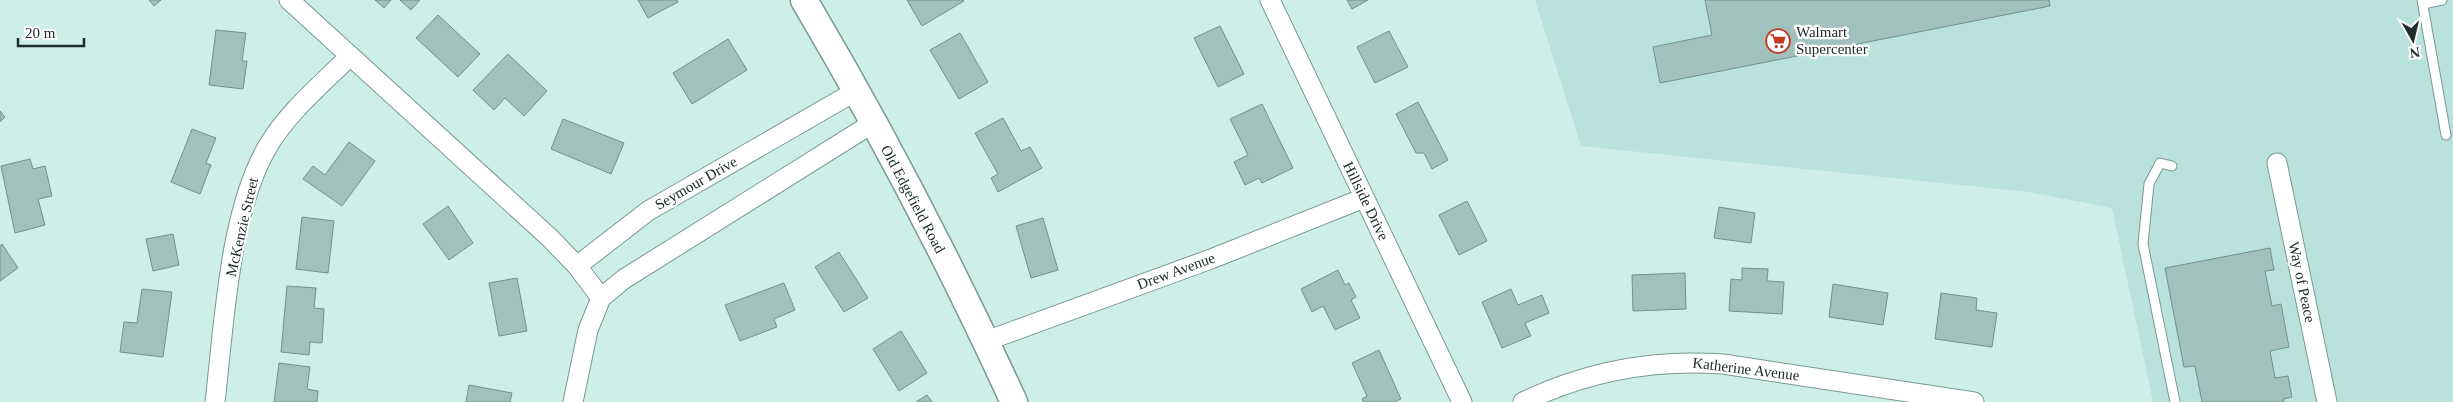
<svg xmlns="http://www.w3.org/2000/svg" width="2453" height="402" viewBox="0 0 2453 402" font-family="'Times New Roman',serif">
  <rect width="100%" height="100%" fill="#cdefe8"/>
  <!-- built -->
  <polygon fill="#b8e2db" points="1535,0 2453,0 2453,402 2153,402 2112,208 2029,192 1581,146"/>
  <!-- building -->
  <g fill="#a1c2bc" stroke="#71918a">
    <polygon points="149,0 161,0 154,6"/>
    <polygon points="375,0 391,0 384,8"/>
    <polygon points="400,0 420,0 411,10"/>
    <polygon points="638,0 677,0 678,2 648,18"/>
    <polygon points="907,0 963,0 964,1 922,26"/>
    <polygon points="1347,0 1368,0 1352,9"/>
    <polygon points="1705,0 2049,0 2050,6 1660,83 1653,47 1712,35"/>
    <polygon points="438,15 480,54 458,77 416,38"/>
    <polygon points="1220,26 1244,74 1218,87 1194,38"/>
    <polygon points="216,30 246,33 242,61 247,61 243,89 209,85"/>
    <polygon points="1389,31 1408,67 1375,83 1357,47"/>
    <polygon points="960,33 988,82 959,99 930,50"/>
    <polygon points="728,39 747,70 692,104 673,73"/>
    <polygon points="508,54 547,91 524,116 505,98 494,110 473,90"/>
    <polygon points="1418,102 1448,160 1432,169 1424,153 1416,153 1396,114"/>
    <polygon points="1262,104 1293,168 1262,183 1259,178 1245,185 1234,162 1248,155 1230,119"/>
    <polygon points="0,111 5,117 0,122"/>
    <polygon points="1003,118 1021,151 1030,147 1042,168 998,192 991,178 998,174 975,133"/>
    <polygon points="563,119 624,143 611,174 551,149"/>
    <polygon points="192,129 216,138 206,163 211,165 200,194 171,182"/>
    <polygon points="349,142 375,161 342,206 303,179 313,166 325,175"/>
    <polygon points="30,159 33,169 45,166 52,196 38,199 45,225 15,233 1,166"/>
    <polygon points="1467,201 1487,241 1459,255 1439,215"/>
    <polygon points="448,206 473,243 449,260 423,224"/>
    <polygon points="1719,207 1755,213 1751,243 1714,238"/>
    <polygon points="302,217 334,221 328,273 296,269"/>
    <polygon points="1043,218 1058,270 1031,278 1016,226"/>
    <polygon points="173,234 179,265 153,271 146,239"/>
    <polygon points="2,244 18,268 0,281 0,246"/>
    <polygon points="2270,248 2274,270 2265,271 2272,306 2281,304 2289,347 2270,351 2275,378 2288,376 2292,397 2283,399 2284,402 2202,402 2195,366 2184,367 2165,268"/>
    <polygon points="839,252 868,298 844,312 815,267"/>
    <polygon points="1742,268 1768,269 1767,281 1784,282 1782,314 1729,311 1731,279 1742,280"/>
    <polygon points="1338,270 1345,285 1349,283 1356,297 1351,300 1360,318 1335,330 1323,306 1312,312 1301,289"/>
    <polygon points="1685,273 1686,309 1633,311 1632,275"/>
    <polygon points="517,278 527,331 499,336 489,283"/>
    <polygon points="784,283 795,310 774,319 777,327 740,341 725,305"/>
    <polygon points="1833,284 1888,293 1883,325 1829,317"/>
    <polygon points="287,286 316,288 314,308 324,309 322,343 310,342 309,355 281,352"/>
    <polygon points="142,289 172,292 163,357 120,352 124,322 137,323"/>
    <polygon points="1511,289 1518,305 1542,295 1549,313 1525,323 1531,336 1502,348 1482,302"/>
    <polygon points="1941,293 1977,298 1976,310 1997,313 1992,347 1935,339"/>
    <polygon points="901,331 927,373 899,391 873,349"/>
    <polygon points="1379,350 1401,399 1394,402 1363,402 1362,399 1367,396 1352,363"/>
    <polygon points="279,363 310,367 307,389 318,391 317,402 274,402"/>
    <polygon points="469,385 512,393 510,402 466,402"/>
    <polygon points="927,395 932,402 916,402"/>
  </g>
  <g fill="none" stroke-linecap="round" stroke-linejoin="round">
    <!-- lane casing -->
    <g stroke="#799993" stroke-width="11">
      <g id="lane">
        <polyline points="2422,0 2446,135"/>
        <polyline points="2423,4 2442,0"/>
        <polyline points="2172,166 2160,163 2149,184 2143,244 2175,402"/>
      </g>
    </g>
    <!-- street casing -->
    <g stroke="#799993" stroke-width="21">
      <g id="street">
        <polyline points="289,0 550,238 577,266 601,298 588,330 573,402"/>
        <polyline points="1270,0 1462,402"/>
        <polyline points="2277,163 2327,402"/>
        <polyline points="577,266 648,211 856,91"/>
        <polyline points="601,298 624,279 873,123"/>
        <polyline points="986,341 1211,259 1364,198"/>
        <path d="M 215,402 C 224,326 229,211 268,146 C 288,112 322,84 350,56"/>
        <path d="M 1523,402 C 1587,371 1653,359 1723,364 L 1974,402"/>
      </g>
    </g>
    <!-- secondary casing -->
    <g stroke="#799993" stroke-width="29">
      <path id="secondary" d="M 804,0 C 881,130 951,265 1014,402"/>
    </g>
    <!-- lane -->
    <use href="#lane" stroke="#fff" stroke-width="9"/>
    <!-- street -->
    <use href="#street" stroke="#fff" stroke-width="19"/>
    <!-- secondary -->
    <use href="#secondary" stroke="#fff" stroke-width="26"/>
  </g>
  <!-- icons -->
  <defs>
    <g id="supermarket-ring" transform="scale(1.25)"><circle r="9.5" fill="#fff" stroke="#c43822" stroke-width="1.5"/><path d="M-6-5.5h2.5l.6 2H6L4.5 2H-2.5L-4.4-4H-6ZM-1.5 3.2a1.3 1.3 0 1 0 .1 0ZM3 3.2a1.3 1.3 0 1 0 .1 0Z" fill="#c43822"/></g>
  </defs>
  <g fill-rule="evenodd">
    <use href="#supermarket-ring" x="1778" y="41"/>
  </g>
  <g text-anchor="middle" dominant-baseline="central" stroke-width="4.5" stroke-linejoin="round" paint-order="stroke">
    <!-- poi labels -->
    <g font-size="15" fill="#202d2b" stroke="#fff" text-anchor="start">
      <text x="1796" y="32">Walmart<tspan x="1796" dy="17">Supercenter</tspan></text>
    </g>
    <!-- street labels -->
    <g font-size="15" fill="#202d2b" stroke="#fff">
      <text transform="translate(696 183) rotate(-30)">Seymour Drive</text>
      <text transform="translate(913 199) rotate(62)">Old Edgefield Road</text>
      <text transform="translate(1366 201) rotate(64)">Hillside Drive</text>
      <text transform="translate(242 227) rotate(-77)">McKenzie Street</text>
      <text transform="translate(1176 271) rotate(-20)">Drew Avenue</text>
      <text transform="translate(2302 282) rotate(78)">Way of Peace</text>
      <text transform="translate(1746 369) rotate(7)">Katherine Avenue</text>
    </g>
  </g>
  <!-- north arrow -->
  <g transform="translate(2413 40) rotate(172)" stroke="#ffffff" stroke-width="4" paint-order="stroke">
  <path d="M0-4L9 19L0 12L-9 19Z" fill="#202d2b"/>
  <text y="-8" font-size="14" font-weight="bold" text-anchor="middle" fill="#202d2b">N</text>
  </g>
  <!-- scale -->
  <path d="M18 38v8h66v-8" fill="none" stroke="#202d2b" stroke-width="2.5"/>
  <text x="25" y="38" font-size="15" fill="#202d2b" stroke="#ffffff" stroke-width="4" paint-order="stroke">20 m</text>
</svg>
